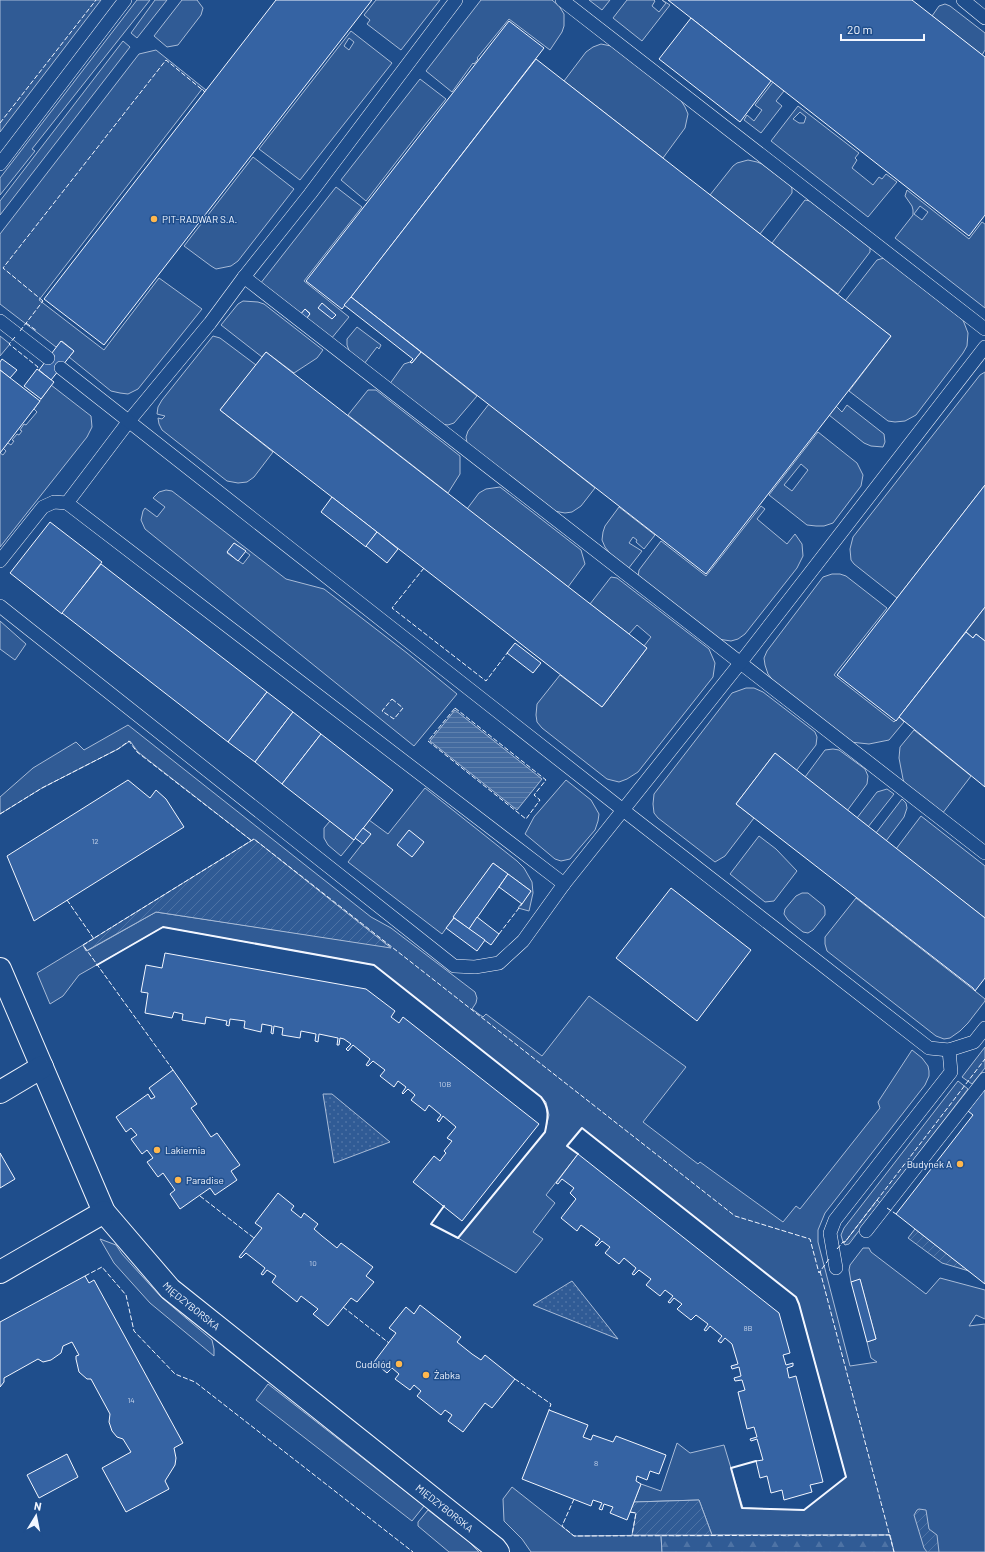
<svg xmlns="http://www.w3.org/2000/svg" width="985" height="1552" viewBox="0 0 985 1552" font-family="Barlow,sans-serif">
  <defs>
    <pattern id="forest-firs" width="22" height="20" patternUnits="userSpaceOnUse"><rect width="22" height="20" fill="#305b95"/><path d="M5 1l3.5 6h-7zM16 11l3.5 6h-7z" fill="#4e73a5"/></pattern>
    <pattern id="park-dots" width="8" height="8" patternUnits="userSpaceOnUse"><rect width="8" height="8" fill="#305b95"/><path d="M2 2h.1M6 6h.1" fill="none" stroke="#4e73a5" stroke-width="1.8" stroke-linecap="round"/></pattern>
    <pattern id="garden-furrows" width="10" height="10" patternUnits="userSpaceOnUse"><rect width="10" height="10" fill="#305b95"/><path d="M-1 1l2-2M0 10L10 0M9 11l2-2" fill="none" stroke="#4e73a5"/></pattern>
    <pattern id="water-rules" width="6" height="5" patternUnits="userSpaceOnUse"><rect width="6" height="5" fill="#446ba0"/><path d="M0 2.5h6" fill="none" stroke="#5f81ae"/></pattern>
  </defs>
  <rect width="100%" height="100%" fill="#1f4e8c"/>
  <!-- built -->
  <g fill="#305b95" stroke="#a8bbd7" fill-rule="evenodd">
    <polygon points="0,0 101,0 0,132"/>
    <polygon points="137,0 150,0 32,149 35,151 0,195 0,178"/>
    <polygon points="155,0 167,0 137,38 131,33"/>
    <polygon points="182,0 197,0 203,8 201,15 178,45 167,47 154,36"/>
    <polygon points="376,0 440,0 401,50 367,24 370,20 364,15"/>
    <polygon points="481,0 552,0 559,6 564,14 564,26 562,32 550,50 509,19 477,58 478,59 474,64 473,63 452,92 426,71"/>
    <polygon points="589,0 610,0 602,10"/>
    <polygon points="627,0 654,0 655,1 652,6 659,12 666,3 662,0 670,5 642,41 613,18"/>
    <polygon points="945,4 950,6 985,33 985,50 982,55 932,16 939,6"/>
    <path d="M 351,31 L 392,63 L 300,180 L 259,149 ZM 349,38 L 354,42 L 349,50 L 344,46 Z"/>
    <polygon points="123,41 130,47 0,215 0,201"/>
    <polygon points="601,44 611,46 680,99 685,107 688,114 685,128 663,158 564,81 586,52 593,47"/>
    <polygon points="156,50 206,90 205,92 202,89 39,300 104,350 159,278 202,309 138,389 128,394 120,393 111,391 69,357 74,351 62,341 56,347 0,304 0,234 139,54"/>
    <polygon points="420,79 446,99 424,126 366,201 341,180"/>
    <polygon points="773,82 784,91 776,101 782,106 761,133 744,120 747,115 754,121 762,110 755,105"/>
    <path d="M 798,106 L 859,153 L 855,158 L 857,160 L 852,168 L 873,185 L 879,177 L 882,179 L 886,174 L 897,182 L 868,217 L 771,141 ZM 800,112 L 806,117 L 804,123 L 799,123 L 793,119 Z"/>
    <polygon points="253,157 294,189 238,261 231,266 216,269 211,266 184,246"/>
    <polygon points="748,160 757,162 762,164 791,186 792,189 792,193 760,234 710,195 733,166 737,163"/>
    <polygon points="336,187 362,207 304,281 349,317 331,339 306,319 310,313 305,309 300,315 260,284"/>
    <path d="M 907,190 L 969,239 L 982,222 L 985,224 L 985,308 L 895,238 L 913,215 L 913,210 L 912,206 L 905,196 ZM 920,206 L 928,212 L 922,220 L 914,214 Z"/>
    <polygon points="805,200 810,201 870,248 870,252 838,294 772,243"/>
    <polygon points="884,258 963,320 968,333 967,346 963,353 916,415 905,421 895,422 888,421 849,391 891,336 845,301 877,260"/>
    <polygon points="243,301 258,302 264,304 323,350 317,358 294,373 266,352 262,357 221,325 238,304"/>
    <polygon points="357,327 381,345 379,349 377,347 364,364 350,353 347,345 347,339"/>
    <polygon points="0,336 10,344 0,356"/>
    <polygon points="213,336 220,338 256,365 220,410 273,452 254,477 247,482 238,483 227,481 162,430 159,424 158,418 162,419 165,416 157,414 158,407 162,400"/>
    <polygon points="421,352 477,396 454,423 448,425 441,424 389,385 404,364 410,362 412,363"/>
    <polygon points="985,372 985,485 897,598 854,564 851,560 850,549 853,537 980,375"/>
    <polygon points="51,385 91,416 92,427 87,437 0,547 0,453 3,455 6,451 3,448 8,443 11,445 14,441 12,440 17,434 19,435 22,431 20,430 24,424 26,425 37,412 34,409"/>
    <polygon points="368,390 376,390 460,456 460,474 448,493 348,415"/>
    <polygon points="489,404 595,488 581,506 572,512 565,513 554,511 467,443 466,437 468,431"/>
    <polygon points="847,405 884,434 885,442 883,447 871,446 864,443 829,415 836,406 842,412"/>
    <path d="M 818,432 L 857,463 L 863,475 L 861,486 L 833,523 L 824,526 L 816,526 L 807,525 L 769,495 ZM 801,464 L 808,470 L 792,491 L 784,485 Z"/>
    <polygon points="500,487 581,550 585,564 568,587 467,509 479,493 486,489"/>
    <path d="M 166,490 L 172,491 L 286,579 L 324,589 L 407,653 L 457,694 L 414,746 L 145,529 L 141,520 L 143,511 L 145,508 L 157,517 L 165,507 L 153,498 L 159,492 ZM 234,543 L 250,555 L 243,564 L 227,553 Z"/>
    <polygon points="761,506 765,509 757,519 787,544 795,534 802,544 803,556 797,568 745,634 738,639 731,641 718,639 638,577 639,570 661,541 706,576"/>
    <polygon points="619,507 655,535 644,549 636,542 637,540 633,537 629,543 642,551 628,569 611,555 605,547 602,540 603,532 605,526"/>
    <polygon points="832,574 840,574 846,576 887,608 834,675 894,722 899,717 904,722 889,740 869,744 850,742 774,682 768,674 765,665 764,658 767,651 823,577"/>
    <polygon points="611,577 617,578 709,649 715,663 713,677 638,772 627,779 619,782 607,779 542,728 537,722 536,715 537,704 560,675 602,707 647,648 644,646 651,637 637,625 629,634 590,604"/>
    <polygon points="985,607 985,641 976,634 973,638 966,632"/>
    <polygon points="0,621 26,644 15,660 0,649"/>
    <polygon points="746,688 754,688 763,692 815,732 817,737 816,745 796,771 775,753 736,804 754,818 725,856 715,862 658,818 654,813 653,804 654,794 732,693"/>
    <polygon points="128,725 371,917 391,928 475,992 477,998 476,1003 472,1009 483,1017 486,1014 542,1056 589,996 686,1067 643,1122 698,1164 700,1162 783,1222 796,1206 800,1209 880,1108 878,1102 912,1050 922,1058 928,1066 929,1071 929,1076 925,1085 825,1213 818,1230 818,1242 850,1366 877,1362 871,1358 867,1342 876,1339 860,1280 851,1282 849,1270 850,1265 863,1248 869,1248 871,1252 926,1294 940,1278 985,1290 985,1319 976,1315 969,1326 985,1324 985,1552 894,1552 890,1535 712,1535 699,1500 634,1502 641,1484 661,1491 677,1443 690,1453 724,1445 743,1508 804,1510 846,1477 799,1304 796,1297 582,1128 567,1146 578,1154 546,1195 555,1203 533,1232 543,1239 516,1273 458,1238 545,1132 549,1115 546,1102 541,1097 374,965 163,927 79,975 63,996 50,1004 37,973 83,945 87,951 156,912 390,947 254,840 252,841 138,752 130,741 118,749 42,788 0,814 0,797 33,768 76,742 84,750"/>
    <polygon points="914,730 971,776 942,814 905,785 903,779 899,758 900,747"/>
    <polygon points="833,749 839,750 865,769 868,776 867,784 847,811 805,777 825,750"/>
    <polygon points="566,780 591,800 599,814 598,821 595,830 570,859 561,861 555,859 525,834 534,817"/>
    <polygon points="425,788 517,861 524,868 532,882 533,893 529,911 518,908 531,891 493,863 442,934 348,862 370,834 363,828 369,820 388,834"/>
    <polygon points="887,789 894,794 868,827 857,818 877,792"/>
    <polygon points="902,799 906,803 907,808 904,817 886,841 876,833"/>
    <polygon points="921,816 985,866 985,918 896,849"/>
    <polygon points="330,821 354,840 341,856 328,845 324,838 324,828"/>
    <polygon points="759,836 776,849 797,871 774,901 765,902 730,874"/>
    <polygon points="802,893 808,893 824,906 825,910 825,915 813,930 808,933 803,932 788,920 784,914 785,909 796,896"/>
    <polygon points="856,898 974,990 975,991 985,999 985,1001 968,1023 960,1031 950,1038 944,1039 936,1036 827,951 825,944 825,937"/>
    <polygon points="985,1047 985,1068 972,1084 962,1077"/>
    <polygon points="958,1081 968,1089 880,1203 877,1201 845,1242 843,1242 841,1235 844,1228"/>
    <polygon points="100,1239 116,1245 122,1254 161,1297 212,1340 214,1349 214,1356 150,1303 114,1263"/>
    <polygon points="268,1384 424,1506 412,1521 256,1400"/>
    <polygon points="512,1487 574,1536 661,1535 662,1552 531,1552 522,1539 504,1521 503,1499"/>
    <polygon points="428,1510 468,1541 479,1552 449,1552 418,1526 418,1522"/>
  </g>
  <!-- forest -->
  <polygon fill="url(#forest-firs)" stroke="#a8bbd7" points="661,1535 890,1535 894,1552 662,1552"/>
  <!-- park -->
  <g fill="url(#park-dots)" stroke="#a8bbd7">
    <polygon points="323,1094 332,1094 390,1142 334,1163"/>
    <polygon points="572,1281 618,1339 533,1305"/>
  </g>
  <!-- garden -->
  <g fill="url(#garden-furrows)" stroke="#a8bbd7">
    <polygon points="254,839 391,948 156,912 86,951 83,945"/>
    <polygon points="877,1200 880,1203 849,1244 845,1245 843,1242 845,1242"/>
    <polygon points="915,1229 969,1271 942,1263 908,1238"/>
    <polygon points="699,1500 712,1535 632,1535 636,1513 630,1512 634,1502"/>
    <polygon points="919,1509 926,1510 929,1529 937,1535 939,1552 927,1552 924,1548 914,1515 917,1510"/>
  </g>
  <!-- water -->
  <polygon fill="url(#water-rules)" stroke="#a8bbd7" points="455,710 542,779 517,810 430,741"/>
  <!-- building -->
  <g fill="#3563a3" stroke="#f2f6ff">
    <polygon points="276,0 372,0 104,345 44,299"/>
    <polygon points="668,0 912,0 985,57 985,215 969,236"/>
    <polygon points="691,18 771,81 740,122 659,59"/>
    <polygon points="509,21 544,48 342,309 306,281"/>
    <polygon points="536,59 891,336 706,574 351,297"/>
    <polygon points="351,297 421,352 412,363 410,362 413,359 344,305"/>
    <polygon points="322,303 336,315 332,319 318,308"/>
    <polygon points="305,309 310,314 306,319 300,315"/>
    <polygon points="61,341 74,351 51,380 39,370"/>
    <polygon points="266,352 647,648 602,707 220,410"/>
    <polygon points="2,359 17,370 10,378 0,370 0,362"/>
    <polygon points="37,369 54,382 41,399 24,386"/>
    <polygon points="0,370 40,401 0,453"/>
    <polygon points="985,485 985,607 896,721 837,675"/>
    <polygon points="332,497 377,532 366,547 321,512"/>
    <polygon points="50,522 102,562 62,614 10,573"/>
    <polygon points="377,532 398,549 387,563 366,546"/>
    <polygon points="234,543 246,551 238,561 227,552"/>
    <polygon points="101,564 267,692 228,742 62,613"/>
    <polygon points="966,632 973,638 976,634 985,641 985,787 899,717"/>
    <polygon points="515,643 541,663 533,673 507,653"/>
    <polygon points="267,692 293,712 255,762 228,742"/>
    <polygon points="293,712 321,734 282,784 255,762"/>
    <polygon points="321,734 393,790 354,840 282,784"/>
    <polygon points="775,753 985,918 985,978 975,991 973,988 736,804"/>
    <polygon points="128,780 150,798 156,790 166,799 184,827 34,921 7,856"/>
    <polygon points="363,828 371,834 363,844 355,838"/>
    <polygon points="409,830 424,842 412,857 397,845"/>
    <polygon points="493,863 508,874 469,929 453,917"/>
    <polygon points="508,874 531,891 522,904 499,887"/>
    <polygon points="671,888 751,950 697,1021 616,958"/>
    <polygon points="477,917 499,934 491,945 469,929"/>
    <polygon points="454,918 485,940 477,951 446,928"/>
    <polygon points="165,953 366,989 395,1011 391,1017 399,1023 403,1017 539,1124 462,1221 413,1182 434,1156 440,1161 442,1158 446,1153 444,1151 452,1141 447,1138 456,1127 443,1116 439,1122 437,1120 441,1115 429,1105 425,1111 411,1100 415,1095 408,1089 403,1094 402,1093 406,1087 398,1081 394,1087 380,1076 385,1070 373,1061 368,1066 366,1065 370,1059 353,1045 348,1051 346,1049 351,1044 344,1039 340,1038 339,1045 337,1045 338,1038 319,1034 318,1042 315,1041 316,1034 301,1031 300,1038 282,1035 283,1028 274,1026 273,1034 271,1033 272,1026 262,1024 261,1032 244,1028 245,1021 230,1019 229,1026 226,1025 227,1021 206,1017 205,1024 182,1020 183,1014 174,1012 172,1018 145,1013 148,993 141,992 146,965 162,968"/>
    <polygon points="173,1070 197,1104 191,1108 201,1122 211,1137 217,1133 240,1165 231,1171 237,1180 215,1195 210,1188 180,1209 170,1194 175,1190 163,1173 158,1177 147,1162 153,1158 147,1150 142,1154 131,1139 137,1135 131,1128 126,1132 116,1117 148,1094 151,1099 155,1097 149,1088"/>
    <polygon points="984,1090 985,1091 985,1284 896,1214 973,1115 968,1111"/>
    <polygon points="0,1153 15,1179 0,1188"/>
    <polygon points="578,1154 779,1313 790,1353 783,1355 786,1365 793,1363 793,1366 787,1368 789,1378 796,1376 823,1482 810,1485 812,1492 784,1500 782,1490 771,1493 767,1476 760,1478 756,1461 763,1460 757,1439 751,1441 750,1439 757,1437 754,1427 747,1429 738,1392 745,1390 742,1380 735,1381 734,1378 741,1376 739,1367 732,1369 731,1366 738,1364 732,1344 725,1338 721,1343 718,1341 722,1336 710,1326 706,1331 704,1330 708,1324 696,1315 691,1320 677,1309 682,1304 674,1298 670,1303 668,1302 673,1296 665,1290 660,1296 646,1285 651,1279 639,1270 634,1275 632,1274 636,1268 624,1258 619,1264 605,1253 610,1247 602,1241 597,1246 595,1245 600,1239 581,1225 577,1231 561,1218 576,1199 570,1193 574,1188 562,1179 558,1184 556,1183"/>
    <polygon points="278,1193 294,1206 291,1210 301,1218 304,1213 318,1224 314,1229 322,1236 337,1248 341,1243 373,1267 366,1276 374,1282 357,1302 351,1298 328,1326 313,1314 318,1309 301,1296 297,1302 272,1282 276,1276 267,1270 263,1275 261,1274 265,1268 246,1253 241,1258 239,1257 262,1228 255,1223"/>
    <polygon points="85,1276 89,1283 94,1280 183,1443 174,1448 176,1458 175,1465 165,1481 169,1489 126,1512 102,1468 131,1452 123,1439 117,1437 112,1431 109,1422 110,1414 91,1379 87,1379 79,1372 76,1359 76,1356 79,1355 72,1342 63,1346 61,1353 51,1360 43,1362 38,1359 4,1378 4,1382 0,1387 0,1322"/>
    <polygon points="860,1279 876,1339 867,1342 851,1282"/>
    <polygon points="420,1305 461,1337 457,1342 472,1354 481,1360 485,1355 515,1379 492,1408 485,1403 463,1432 448,1421 452,1415 445,1410 441,1415 417,1396 421,1391 414,1385 410,1390 395,1379 399,1374 392,1368 387,1373 374,1362 396,1333 389,1328 406,1307 414,1314"/>
    <polygon points="549,1410 588,1425 583,1437 591,1440 593,1435 613,1442 616,1436 666,1455 659,1474 650,1471 647,1480 637,1476 636,1481 641,1484 627,1520 610,1513 613,1507 604,1504 602,1510 599,1509 602,1503 593,1500 591,1506 522,1479"/>
    <polygon points="67,1454 78,1477 39,1498 27,1475"/>
  </g>
  <g fill="none" stroke-linecap="round" stroke-linejoin="round">
    <!-- service casing -->
    <g stroke="#f2f6ff" stroke-width="14">
      <g id="service">
        <polyline points="456,0 310,194 244,277 210,323 129,421 67,503 564,884"/>
        <polyline points="562,0 985,329"/>
        <polyline points="963,0 985,18"/>
        <polyline points="0,164 125,0"/>
        <polyline points="244,277 985,853"/>
        <polyline points="0,321 48,358"/>
        <polyline points="61,368 623,810 929,1048 949,1050 974,1042 985,1028"/>
        <polyline points="0,561 43,507 54,502 67,503"/>
        <polyline points="0,606 454,966 475,967 499,963 523,941 564,884 741,662 985,347"/>
        <polyline points="866,1231 985,1079"/>
        <polyline points="836,1268 830,1233 835,1220 951,1072 949,1050"/>
      </g>
    </g>
    <!-- minor casing -->
    <g stroke="#f2f6ff" stroke-width="24">
      <g id="minor">
        <path id="s1" d="M 0,969 L 104,1212 L 170,1289 L 495,1548 L 498,1552"/>
        <polyline points="0,1092 42,1067"/>
        <polyline points="0,1272 104,1212"/>
      </g>
    </g>
    <!-- service -->
    <use href="#service" stroke="#1f4e8c" stroke-width="13"/>
    <!-- minor -->
    <use href="#minor" stroke="#1f4e8c" stroke-width="22"/>
    <!-- fence -->
    <g stroke="#f2f6ff" stroke-width="1" stroke-dasharray="5 2" stroke-linecap="butt">
      <polyline points="0,123 96,0"/>
      <polyline points="43,301 3,268 166,60 205,92"/>
      <polyline points="26,323 37,331"/>
      <polyline points="20,331 43,301"/>
      <polyline points="15,337 9,344 38,367 37,369"/>
      <polyline points="424,568 392,608 486,681 508,652"/>
      <polygon points="392,699 403,708 394,719 382,711"/>
      <polygon points="455,708 546,780 534,795 540,800 526,819 428,741"/>
      <polyline points="0,814 42,788 118,749 129,741 137,752 252,841"/>
      <polyline points="67,900 94,939"/>
      <polyline points="499,934 522,904"/>
      <polyline points="173,1070 83,945 254,839 735,1216 810,1239 819,1273 829,1259"/>
      <polyline points="200,1196 254,1238"/>
      <polyline points="887,1208 896,1214"/>
      <polyline points="837,1249 843,1242 845,1242 985,1059"/>
      <polyline points="820,1271 894,1552"/>
      <polyline points="85,1276 102,1267 126,1295 134,1331 175,1374 195,1382 413,1552"/>
      <polyline points="343,1307 389,1343"/>
      <polyline points="515,1379 551,1404 549,1410"/>
      <polyline points="574,1499 562,1526 574,1536 890,1535"/>
      <polyline points="630,1512 636,1513 632,1535"/>
    </g>
    <!-- wall -->
    <g stroke="#f2f6ff" stroke-width="2">
      <path d="M 97,965 L 163,927 L 374,965 L 541,1097 C 550,1108 548,1118 545,1132 L 458,1238 L 431,1224 L 444,1206"/>
      <polyline points="578,1154 567,1146 582,1128 796,1297 799,1304 846,1477 804,1510 742,1508 731,1468 756,1461"/>
    </g>
  </g>
  <!-- markers -->
  <g fill="#ffb74d" stroke="#1f4e8c" stroke-width="1.5">
    <circle cx="154" cy="219" r="4"/>
    <circle cx="157" cy="1150" r="4"/>
    <circle cx="960" cy="1164" r="4"/>
    <circle cx="178" cy="1180" r="4"/>
    <circle cx="399" cy="1364" r="4"/>
    <circle cx="426" cy="1375" r="4"/>
  </g>
  <g text-anchor="middle" dominant-baseline="central" stroke-width="3" stroke-linejoin="round" paint-order="stroke">
    <!-- number labels -->
    <g font-size="8" fill="#c3d1e8">
      <text x="95" y="841">12</text>
      <text x="445" y="1084">10B</text>
      <text x="313" y="1263">10</text>
      <text x="748" y="1328">8B</text>
      <text x="131" y="1400">14</text>
      <text x="596" y="1463">8</text>
    </g>
    <!-- poi labels -->
    <g font-size="10" fill="#f2f6ff" stroke="#1f4e8c" text-anchor="start">
      <text x="162" y="219">PIT-RADWAR S.A.</text>
      <text x="165" y="1150">Lakiernia</text>
      <text x="952" y="1164" text-anchor="end">Budynek A</text>
      <text x="186" y="1180">Paradise</text>
      <text x="391" y="1364" text-anchor="end">Cudolód</text>
      <text x="434" y="1375">Żabka</text>
    </g>
    <!-- street labels -->
    <g font-size="10" fill="#f2f6ff" stroke="#1f4e8c">
      <text stroke="none"><textPath href="#s1" startOffset="393">MIĘDZYBORSKA</textPath></text>
      <text stroke="none"><textPath href="#s1" startOffset="717">MIĘDZYBORSKA</textPath></text>
    </g>
  </g>
  <!-- north arrow -->
  <g transform="translate(36 1516) rotate(10)" stroke="#1f4e8c" stroke-width="3" paint-order="stroke">
  <path d="M0-3L7 15L0 10L-7 15Z" fill="#f2f6ff"/>
  <text y="-6" font-size="11" font-weight="bold" text-anchor="middle" fill="#f2f6ff">N</text>
  </g>
  <!-- scale -->
  <path d="M841 34v6h83v-6" fill="none" stroke="#f2f6ff" stroke-width="2"/>
  <text x="847" y="34" font-size="12" fill="#f2f6ff" stroke="#1f4e8c" stroke-width="3" paint-order="stroke">20 m</text>
</svg>
